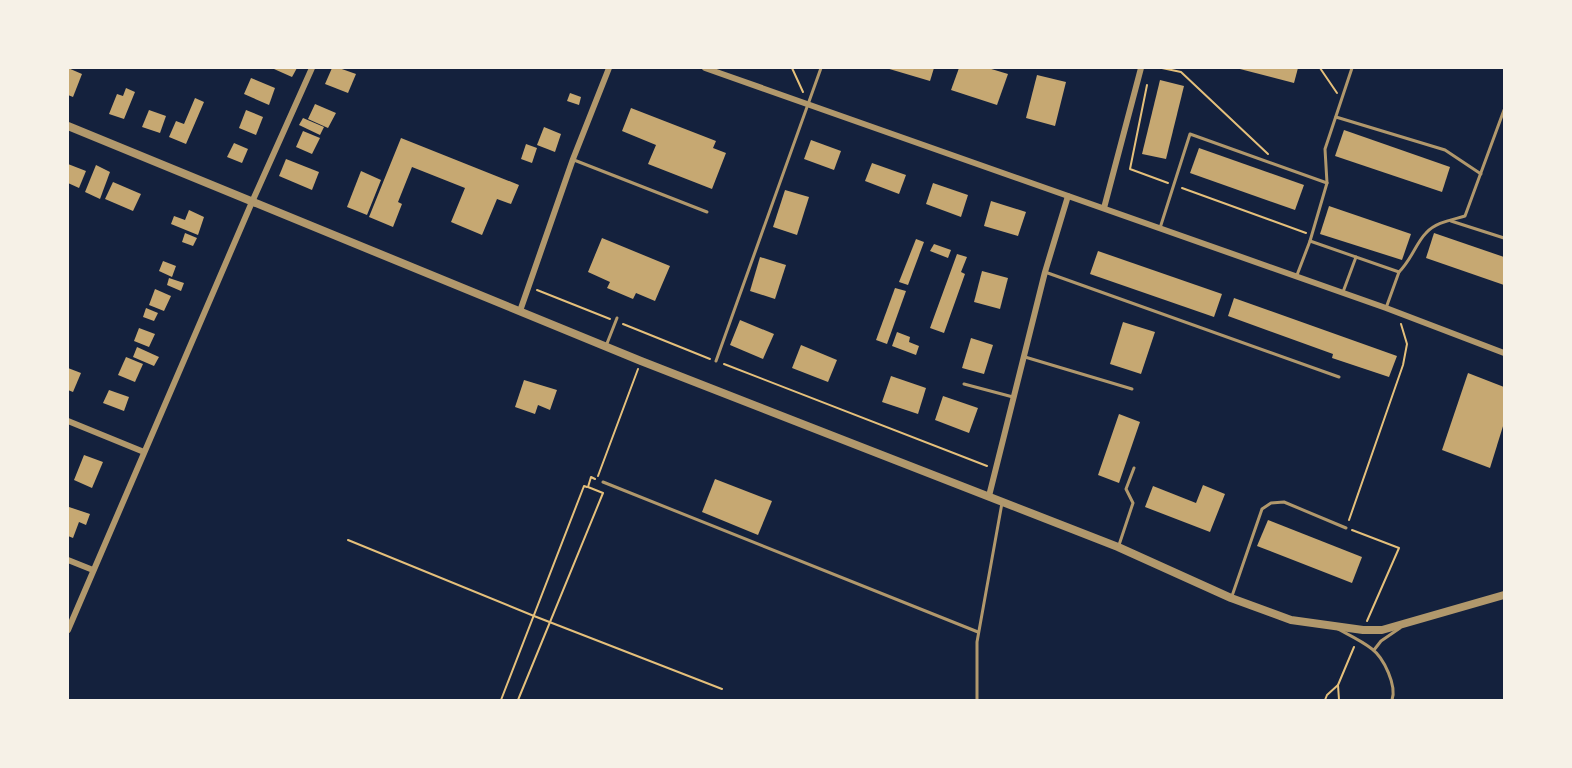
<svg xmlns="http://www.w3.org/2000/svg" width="1572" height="768" viewBox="0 0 1572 768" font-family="'PT Sans Narrow',sans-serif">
  <rect width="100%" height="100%" fill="#14213d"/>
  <!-- building -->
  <g fill="#c6a872">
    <polygon points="68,68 82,74 73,97 68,95"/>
    <polygon points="275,68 297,68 292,77 274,69"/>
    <polygon points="332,68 339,68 356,74 348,93 325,84"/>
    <polygon points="886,68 934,68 930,81"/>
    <polygon points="959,68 988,68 1008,74 997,105 951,90"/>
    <polygon points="1236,68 1298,68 1294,83"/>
    <polygon points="1037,75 1066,82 1055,126 1026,118"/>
    <polygon points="251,78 275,88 269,105 244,94"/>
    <polygon points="1160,80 1184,86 1166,159 1142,154"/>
    <polygon points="126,88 135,92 124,119 109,114 117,94 123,96"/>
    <polygon points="570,93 581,97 579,105 567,101"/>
    <polygon points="195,98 204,102 186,144 169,137 176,121 184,124"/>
    <polygon points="315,104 336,113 328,128 308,119"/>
    <polygon points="631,108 716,141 713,148 726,153 712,189 648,164 656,145 622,131"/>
    <polygon points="149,110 166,116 160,133 142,127"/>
    <polygon points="246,110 263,117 256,135 239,128"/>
    <polygon points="303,118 324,127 320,135 299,125"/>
    <polygon points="544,127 561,134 555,152 537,145"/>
    <polygon points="1344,130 1450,167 1442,192 1335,156"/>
    <polygon points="303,131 320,138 312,154 296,147"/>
    <polygon points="401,138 519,185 511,204 497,199 482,235 451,222 465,188 412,167 398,202 402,204 393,227 369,217"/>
    <polygon points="811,140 841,151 834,170 804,159"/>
    <polygon points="234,143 248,149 242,163 227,157"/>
    <polygon points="526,144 537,148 532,163 521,159"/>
    <polygon points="1199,148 1304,185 1295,210 1190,173"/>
    <polygon points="286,159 319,172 312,190 279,176"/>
    <polygon points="872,163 906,175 899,194 865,181"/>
    <polygon points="68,164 86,171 79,188 68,183"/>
    <polygon points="96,165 110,172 100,199 85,192"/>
    <polygon points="361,171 381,180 367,215 347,207"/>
    <polygon points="113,182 141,194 133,211 105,199"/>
    <polygon points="933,183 968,195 961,217 926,204"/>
    <polygon points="785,190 809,197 797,235 773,227"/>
    <polygon points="991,201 1026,212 1018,236 984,226"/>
    <polygon points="1329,206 1411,234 1402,260 1320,234"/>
    <polygon points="189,210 204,217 198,235 171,224 174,216 185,220"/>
    <polygon points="185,233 197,238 193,246 182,242"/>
    <polygon points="1434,233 1504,257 1504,285 1426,258"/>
    <polygon points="602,238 670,266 655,301 636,293 633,299 607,288 610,282 588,272"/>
    <polygon points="916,239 924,242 908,285 899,282"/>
    <polygon points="934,244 951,250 948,258 930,251"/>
    <polygon points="1098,251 1222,294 1214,317 1090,274"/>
    <polygon points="957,254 967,257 961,272 965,274 944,333 930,328"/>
    <polygon points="760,257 786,265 775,299 750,291"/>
    <polygon points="163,261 176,266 172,277 159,271"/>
    <polygon points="982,271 1008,278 1000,309 974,302"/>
    <polygon points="169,278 184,283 181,291 167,285"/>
    <polygon points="895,288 906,291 887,344 876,340"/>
    <polygon points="155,289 171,296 164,311 149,305"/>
    <polygon points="1234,298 1397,356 1389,377 1332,358 1333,354 1228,316"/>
    <polygon points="146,308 158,313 154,321 143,317"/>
    <polygon points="740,320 774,334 763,359 730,345"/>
    <polygon points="1123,322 1155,332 1141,374 1110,364"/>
    <polygon points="139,328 155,334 149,347 134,341"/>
    <polygon points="897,332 910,337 909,342 919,346 916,355 892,346"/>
    <polygon points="971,338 993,345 984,374 962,368"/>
    <polygon points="801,345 837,360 828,382 792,368"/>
    <polygon points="137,347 159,357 154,366 133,357"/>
    <polygon points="126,357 143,364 135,382 118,375"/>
    <polygon points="68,368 81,373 73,392 68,390"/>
    <polygon points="1468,373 1504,387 1504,423 1490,468 1442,450"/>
    <polygon points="891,376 926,388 918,414 882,402"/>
    <polygon points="524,380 557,390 550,410 538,405 535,414 515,407"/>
    <polygon points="109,390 129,397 124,411 103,403"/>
    <polygon points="943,396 978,408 969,433 935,420"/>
    <polygon points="1119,414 1140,422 1119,483 1098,475"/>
    <polygon points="84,455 103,462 92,488 74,480"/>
    <polygon points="715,479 772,501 758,535 702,512"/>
    <polygon points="1203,485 1225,494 1210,532 1145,507 1153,486 1196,503"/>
    <polygon points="69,507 90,514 86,525 79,522 73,538 68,536"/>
    <polygon points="1268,520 1362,557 1352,583 1257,546"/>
  </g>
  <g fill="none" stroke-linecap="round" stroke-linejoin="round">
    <!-- path -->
    <g stroke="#e5c07b" stroke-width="2">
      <polyline points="792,68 803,92"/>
      <polyline points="1162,68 1181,72 1268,154"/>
      <polyline points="1320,68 1337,93"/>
      <polyline points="1147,85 1130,169 1168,183"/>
      <polyline points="1182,188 1306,233"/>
      <polyline points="537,290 610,319"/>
      <polyline points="623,324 710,359"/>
      <polyline points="724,364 987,466"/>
      <polyline points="598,476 638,369"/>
      <polyline points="1349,520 1403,365 1407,344 1401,324"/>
      <polyline points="1352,530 1399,548 1367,621"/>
      <polyline points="348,540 534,616 722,689"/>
      <polyline points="1338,685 1339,700"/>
      <polyline points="501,700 584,486 587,487"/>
      <polyline points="518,700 603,493 588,487 591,477 595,479"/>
      <polyline points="1325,700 1327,695 1338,685 1354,647"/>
    </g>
    <!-- service -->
    <g stroke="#b1986c" stroke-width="3">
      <polyline points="1336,117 1445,150 1481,174"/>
      <polyline points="574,160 707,212"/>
      <polyline points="1451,221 1504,238"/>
      <polyline points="1160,228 1190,134 1327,183"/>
      <polyline points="1310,241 1327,183 1325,149 1352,68"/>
      <polyline points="1045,272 1339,377"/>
      <path d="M 1399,272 C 1412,259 1416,243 1426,233 C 1436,222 1452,220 1465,216 L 1504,110"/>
      <polyline points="1297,275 1310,241 1399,272 1386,308"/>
      <polyline points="1343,292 1356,257"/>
      <polyline points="606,346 617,318"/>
      <polyline points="1025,357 1132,389"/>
      <polyline points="716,361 821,68"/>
      <polyline points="964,384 1013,397"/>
      <polyline points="603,482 978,632"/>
      <polyline points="1119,545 1133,503 1126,489 1134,468"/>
      <polyline points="1232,596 1262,509 1271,503 1284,502 1346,528"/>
      <path d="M 1338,629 C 1349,635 1362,641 1372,649 C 1384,658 1397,686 1392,700"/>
      <polyline points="1374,650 1381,641 1400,628"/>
      <polyline points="977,700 977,642 1002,503"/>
    </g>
    <!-- minor -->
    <g stroke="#b1986c" stroke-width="6">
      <polyline points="705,68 1386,308 1504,353"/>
      <polyline points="1104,208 1141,68"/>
      <polyline points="520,311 573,159 609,68"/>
      <polyline points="68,421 144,452"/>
      <polyline points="989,496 1045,272 1068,196"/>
      <polyline points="68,560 93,570"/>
      <polyline points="68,630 252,202 312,68"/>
    </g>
    <!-- tertiary -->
    <polyline stroke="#b1986c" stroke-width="8" points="68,126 641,361 1118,547 1231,598 1291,620 1363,630 1382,630 1504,595"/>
  </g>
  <!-- border -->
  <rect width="1572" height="768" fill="none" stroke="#f6f1e7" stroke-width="138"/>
</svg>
